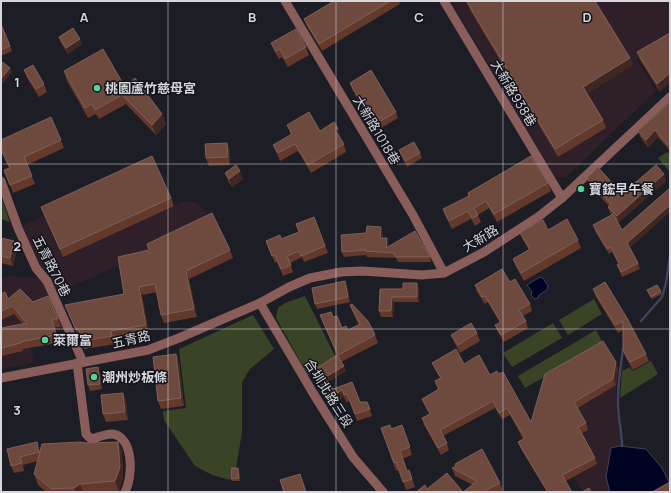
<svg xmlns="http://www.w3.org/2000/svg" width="671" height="493" viewBox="0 0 671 493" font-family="Manrope,'Noto Sans TC',sans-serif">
  <rect width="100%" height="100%" fill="#1c1d25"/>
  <!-- industrial -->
  <g fill="#2f1f28">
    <polygon points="451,1 670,1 670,39 637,59 656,91 565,178 555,177"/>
    <polygon points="182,202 196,202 215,221 58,293 49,274 39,264 22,226 44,215 63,256"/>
    <polygon points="14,276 42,279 65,328 28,335 34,362 1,369 1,278"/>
    <polygon points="616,385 616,414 620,432 620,446 611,448 606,477 610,492 583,492 574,477 597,464 581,434 577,409"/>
  </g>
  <!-- green -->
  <g fill="#394426">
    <polygon points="667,152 670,154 670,172 658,158"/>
    <polygon points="1,197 10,222 1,219"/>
    <polygon points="305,296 336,358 308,375 276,318 278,308 285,303"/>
    <polygon points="594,299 602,314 568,335 559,320"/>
    <polygon points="253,315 274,349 250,369 242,382 242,432 236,468 230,468 230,480 212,475 195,466 164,420 163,411 186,408 179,349"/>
    <polygon points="553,323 562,338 512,367 503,353"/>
    <polygon points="596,330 603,343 525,388 518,376"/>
    <polygon points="651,361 658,374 620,398 622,371 630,367 633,371"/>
  </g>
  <!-- water -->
  <g fill="#000322" stroke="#40425a">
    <polygon points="540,277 543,278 548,286 547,290 539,295 538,298 534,299 531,295 532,292 527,285"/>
    <polygon points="620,446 646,449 662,468 670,484 667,492 610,492 606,477 611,448"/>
  </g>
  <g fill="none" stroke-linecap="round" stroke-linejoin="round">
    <!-- stream -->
    <g stroke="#40425a" stroke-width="2.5">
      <polyline points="641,321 662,297 666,283 670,256"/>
      <path d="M 622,446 C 622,430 617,415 618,399 C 618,382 621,365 623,349"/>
    </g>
    <!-- minor -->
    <g stroke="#895d59" stroke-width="9">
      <polyline points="285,1 413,215 444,273"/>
      <polyline points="444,1 562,198"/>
      <polyline points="1,181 18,228 36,268 47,281 83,362"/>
      <polyline points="260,303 313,393 353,457 383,492"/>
      <path d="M 77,363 L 86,434 L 91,439 C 98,438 106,433 113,434 C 134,438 133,477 125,492"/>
      <polyline points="1,378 148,350 179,338 260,303 289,287 310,278 341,272 362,271 422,275 444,273 484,252 538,217 562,198 670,97"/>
    </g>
  </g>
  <!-- wall -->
  <g fill="#62392b">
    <polygon points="334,1 399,1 400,4 322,51 307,26 304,19"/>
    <polygon points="467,2 630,58 633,65 587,93 603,120 606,128 558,157 470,10"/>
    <polygon points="1,24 12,51 1,56"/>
    <polygon points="670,33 660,92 640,60 637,52"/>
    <polygon points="59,37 82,44 68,54 61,43"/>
    <polygon points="271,43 306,47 309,55 288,67 282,57 279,59 274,51"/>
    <polygon points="24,70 44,84 47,92 39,97 27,78"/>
    <polygon points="64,71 125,87 166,124 156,135 126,104 99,119 96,114 88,118 67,81"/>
    <polygon points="350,83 396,112 398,118 376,131 352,89"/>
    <polygon points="670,99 670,151 658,137 648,147 641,138 638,131 668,103 668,101"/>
    <polygon points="287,125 320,131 338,129 340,136 339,137 344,144 346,152 311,173 298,151 280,161 276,152 273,145 291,135"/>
    <polygon points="1,140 61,140 64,148 27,165 35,184 13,193 4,170 9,168 1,151"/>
    <polygon points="227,143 230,151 230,165 209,166 206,158"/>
    <polygon points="399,150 420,153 422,158 407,167 401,155"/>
    <polygon points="225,173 243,179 232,187 228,181"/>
    <polygon points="664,174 666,181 619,222 616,219 622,230 670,188 670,212 630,247 638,263 640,269 622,277 617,265 619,264 612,252 609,254 595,231 593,225 612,215 610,213 608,207 609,206 589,184 587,178 622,194"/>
    <polygon points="548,183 551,191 497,222 489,208 478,215 481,222 475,226 471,219 452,229 446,217 443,209 469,196 468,193"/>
    <polygon points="171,198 174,206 63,257 44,215 41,207"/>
    <polygon points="314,217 328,253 304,262 302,257 290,263 293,272 283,276 277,262 275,263 266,241 281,239 299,232"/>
    <polygon points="532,227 578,240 581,248 524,281 516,267 513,259 529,250 523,240 520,233"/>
    <polygon points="383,232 382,238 389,244 389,247 430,257 431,262 398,262 396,258 367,257 366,255 344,257 342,252"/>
    <polygon points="1,238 14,241 17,249 13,266 1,263"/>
    <polygon points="230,250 233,258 189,279 197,317 164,323 161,315 157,292 142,295 149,333 114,339 115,344 84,349 81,338 79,338 65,305 124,294 118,257"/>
    <polygon points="510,282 530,304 532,311 523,316 526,321 528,328 504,342 498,332 495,325 500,323 488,302 485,304 477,292 475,285"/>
    <polygon points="605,282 646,354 649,361 633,370 626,358 623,350 623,330 618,333 596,297 593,289"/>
    <polygon points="347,286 350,302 317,309 315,304"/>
    <polygon points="419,288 419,302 394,302 393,317 381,317 379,311 380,289 403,289"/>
    <polygon points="647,290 661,291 662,294 652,299"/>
    <polygon points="1,294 8,299 33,302 58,319 61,327 55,327 58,343 23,349 23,351 1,356 1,328 23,324 14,314 1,320"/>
    <polygon points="350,305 375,335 378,343 341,362 346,371 328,382 333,389 352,382 360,402 367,402 372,416 357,421 350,401 346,402 344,397 331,406 322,394 320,386 325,383 319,373 317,368 338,358 320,315 342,328 348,330 359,325 353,313"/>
    <polygon points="477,333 480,341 460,353 454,342 451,335"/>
    <polygon points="176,354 179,362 184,406 161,409 158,401"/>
    <polygon points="432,363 464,364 490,375 531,422 618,368 616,385 578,408 586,423 588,430 582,433 595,458 597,464 566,481 572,492 547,492 521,449 518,442 523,439 510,415 502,419 495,408 443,436 447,443 449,450 441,455 424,425 422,418 430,414 425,406 422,399 438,390 435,381 440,378 435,369"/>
    <polygon points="100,372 102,389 90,391 88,385"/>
    <polygon points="123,393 126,400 128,420 106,422 103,414"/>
    <polygon points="402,425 412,455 402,459 407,471 409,470 415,487 406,490 399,470 396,471 381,428 391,429"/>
    <polygon points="118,442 122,452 123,477 119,492 46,492 38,485 34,474 38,461 23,465 24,471 14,473 11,466 7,449 40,450 40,452 87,443"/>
    <polygon points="238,468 239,470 240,481 232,481 231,479"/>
    <polygon points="452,468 500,483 503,490 498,492 463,492 473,485 455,476"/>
  </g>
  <!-- shaded-wall -->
  <g fill="#412721">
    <polygon points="80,39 82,44 68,54 66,48"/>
    <polygon points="630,58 633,65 586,94 583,87"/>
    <polygon points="10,68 12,72 3,84 1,79"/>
    <polygon points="670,73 670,83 660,92 657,84"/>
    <polygon points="162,114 166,124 156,135 152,125"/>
    <polygon points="338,129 340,136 338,138 335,130"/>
    <polygon points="655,130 658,137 648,147 646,140"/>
    <polygon points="227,143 230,151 230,165 228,157"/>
    <polygon points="670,144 670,150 668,145"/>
    <polygon points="240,171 243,179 232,187 229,179"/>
    <polygon points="664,174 666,181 619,222 617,216"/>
    <polygon points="670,205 670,212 629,248 627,243"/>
    <polygon points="381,227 383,232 382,243 380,238"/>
    <polygon points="387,238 389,244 388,254 386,248"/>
    <polygon points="14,241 17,249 13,266 10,258"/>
    <polygon points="186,271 189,279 197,317 194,309"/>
    <polygon points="345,281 347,286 350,302 348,297"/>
    <polygon points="417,283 419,288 419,302 417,297"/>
    <polygon points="139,287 142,295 149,333 146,325"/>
    <polygon points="392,297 394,302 393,317 391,311"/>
    <polygon points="52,319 55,327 58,343"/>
    <polygon points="176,354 179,362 184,406 181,398"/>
    <polygon points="616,362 618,368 616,385 613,379"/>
    <polygon points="344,366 346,371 326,384 324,378"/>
    <polygon points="98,367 100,372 102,389 100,384"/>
    <polygon points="342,390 344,397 331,406 328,399"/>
    <polygon points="123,393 126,400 128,420 125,412"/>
    <polygon points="118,442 122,452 123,477 119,492 115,481"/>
    <polygon points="238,468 239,470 240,481 239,478"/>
    <polygon points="80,484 83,492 76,492 74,488"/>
  </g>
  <!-- building -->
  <g fill="#6e4a3e" stroke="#7e6057">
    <polygon points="334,1 390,1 319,44 304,19"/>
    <polygon points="469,1 595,1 630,58 583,87 603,120 555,149 467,2"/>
    <polygon points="1,24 10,46 1,50"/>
    <polygon points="73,28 80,39 66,48 59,37"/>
    <polygon points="296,29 306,47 285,59 280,49 276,51 271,43"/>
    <polygon points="670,33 670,73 657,84 637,52"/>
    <polygon points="103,49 125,87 135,78 162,114 152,125 122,95 95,110 92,104 85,108 64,71"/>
    <polygon points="1,61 10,68 1,79"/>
    <polygon points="33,65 44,84 36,89 24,70"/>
    <polygon points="371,70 396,112 374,125 350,83"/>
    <polygon points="670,99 670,144 668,145 655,130 646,140 638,131 669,103 668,101"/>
    <polygon points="309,112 320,131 334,122 338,129 335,130 344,144 308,165 295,144 278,153 273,145 292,134 287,125"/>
    <polygon points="51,117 61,140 24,157 32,176 10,185 4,170 10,168 1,149 1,140"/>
    <polygon points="414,142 420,153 405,161 399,150"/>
    <polygon points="227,143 228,157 206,158 205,144"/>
    <polygon points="152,156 171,198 60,249 41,207"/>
    <polygon points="531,156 548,183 494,214 486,201 474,208 478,215 472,218 468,211 449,221 443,209 469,196 468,193"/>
    <polygon points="236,165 240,171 229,179 225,173"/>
    <polygon points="656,165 664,174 617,216 608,207 611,204 587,178 598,167 622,194"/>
    <polygon points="670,188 670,205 627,243 638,263 621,272 617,265 619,264 611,247 607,249 593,225 613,214 622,230"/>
    <polygon points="212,213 230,250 186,271 194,309 161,315 155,284 139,287 146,325 111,331 112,336 82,341 79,330 76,330 65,305 124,294 118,257 149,250 147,244"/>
    <polygon points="314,217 325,246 301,256 299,251 287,256 291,265 281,269 275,255 272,256 266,241 280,235 281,239 299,232 296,224"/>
    <polygon points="567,219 578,240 521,273 513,259 530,249 520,233 531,226 532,227 543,220 548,230"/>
    <polygon points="367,226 381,227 380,238 387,238 386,248 415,231 430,257 396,257 394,253 365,251 365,250 342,252 341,235 366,233"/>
    <polygon points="1,238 14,241 10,258 1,256"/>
    <polygon points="502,269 510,282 515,279 530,304 519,310 526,321 501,335 495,325 501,322 485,296 482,297 475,285"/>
    <polygon points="345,281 348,297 315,304 312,288"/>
    <polygon points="605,282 627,318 646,354 630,362 623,350 623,321 615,325 593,289"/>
    <polygon points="403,283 417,283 417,297 392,297 391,311 379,311 380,289 403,289"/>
    <polygon points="657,285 661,291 651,297 647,290"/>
    <polygon points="20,289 33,302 48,296 58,319 52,319 56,335 20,342 21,343 1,348 1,328 27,323 12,306 1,311 1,294 5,292 8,299"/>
    <polygon points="352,304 368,321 375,335 338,355 320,315 331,312 333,317 337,316 342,328 346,326 348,330 360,324 350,305"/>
    <polygon points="471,323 477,333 458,345 451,335"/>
    <polygon points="603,341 616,362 613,379 574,402 586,423 578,427 595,458 562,475 572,492 548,492 518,442 525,438 507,408 499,413 493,401 440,430 447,443 438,448 422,418 430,414 422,399 439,389 435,381 441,378 432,363 456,349 464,364 479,355 490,375 497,371 499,374 503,372 531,422 545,374"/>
    <polygon points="176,354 181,398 158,401 153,357"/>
    <polygon points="337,355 344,366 324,378 317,368"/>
    <polygon points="98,367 100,384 88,385 86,369"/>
    <polygon points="327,381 333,389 352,382 360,402 367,402 370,409 355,414 347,394 344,395 342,390 328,399 320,386"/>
    <polygon points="123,393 125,412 103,414 101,395"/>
    <polygon points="390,425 391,429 402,425 410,447 400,451 407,471 409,470 412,479 403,482 396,462 394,463 381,428"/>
    <polygon points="37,442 39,452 20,457 22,463 11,466 7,449"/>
    <polygon points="80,442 87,443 118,442 120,467 115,481 80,484 74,488 51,489 34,474 42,444"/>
    <polygon points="482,449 500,483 484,491 484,492 463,492 477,481 452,468 456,466 455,464"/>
    <polygon points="231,468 238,468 239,478 231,479"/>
    <polygon points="447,473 463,492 416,492 425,485 427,489"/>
    <polygon points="300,474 306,492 284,492 280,480"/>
    <polygon points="670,482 670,492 652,492"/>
    <polygon points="589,488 591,492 582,492"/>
  </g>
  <!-- grid -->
  <path fill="none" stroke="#d6d6dc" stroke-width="1" stroke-opacity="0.55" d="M 168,1 L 168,492M 336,1 L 336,492M 503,1 L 503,492M 1,164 L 670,164M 1,329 L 670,329"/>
  <!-- markers -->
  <g fill="#54d395" stroke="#13131b" stroke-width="1.5">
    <circle cx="97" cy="88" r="4"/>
    <circle cx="581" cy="189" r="4"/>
    <circle cx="45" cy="340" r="4"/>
    <circle cx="94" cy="377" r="4"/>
  </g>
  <g text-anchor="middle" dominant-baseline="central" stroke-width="3" stroke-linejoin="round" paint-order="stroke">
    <!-- poi labels -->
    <g font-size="13" font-weight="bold" fill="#d6d6dc" stroke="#13131b" text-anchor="start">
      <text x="105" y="88">桃園蘆竹慈母宮</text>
      <text x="589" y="189">寶鋐早午餐</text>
      <text x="53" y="340">萊爾富</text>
      <text x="102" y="377">潮州炒板條</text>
    </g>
    <!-- street labels -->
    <g font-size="13" fill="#d6d6dc" stroke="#13131b">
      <text transform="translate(514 93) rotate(59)">大新路938巷</text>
      <text transform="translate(377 130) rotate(59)">大新路1018巷</text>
      <text transform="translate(480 238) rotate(-31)">大新路</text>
      <text transform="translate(52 266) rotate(63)">五青路70巷</text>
      <text transform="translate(131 339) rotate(-13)">五青路</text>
      <text transform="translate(329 393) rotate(58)">合圳北路三段</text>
    </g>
  </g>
  <g font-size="13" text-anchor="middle" font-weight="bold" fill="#d6d6dc" stroke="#13131b" stroke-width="3" stroke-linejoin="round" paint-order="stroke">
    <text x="84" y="22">A</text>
    <text x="252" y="22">B</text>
    <text x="419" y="22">C</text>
    <text x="587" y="22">D</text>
    <text x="17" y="87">1</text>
    <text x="17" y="251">2</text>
    <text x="17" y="415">3</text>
  </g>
  <!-- border -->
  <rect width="671" height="493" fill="none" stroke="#d6d6dc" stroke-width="4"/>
</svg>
